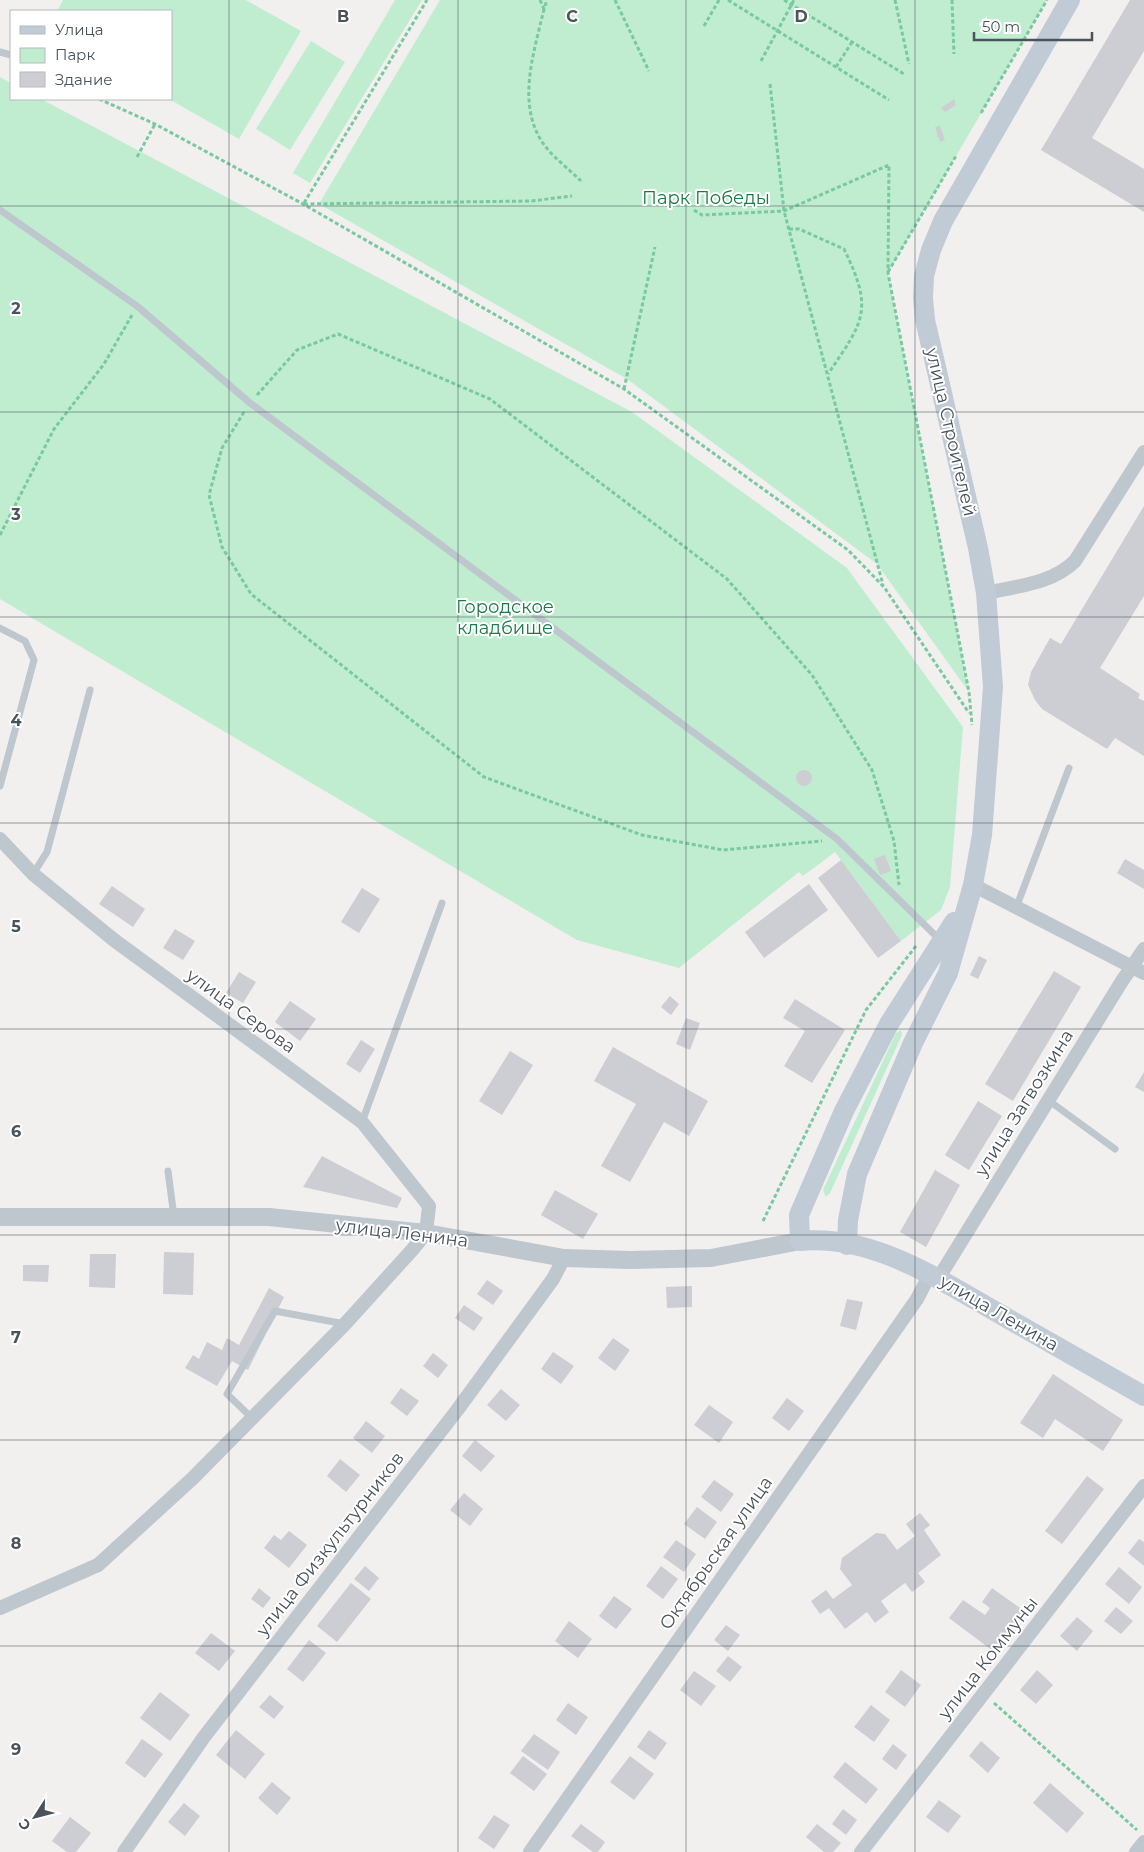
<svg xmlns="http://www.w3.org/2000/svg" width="1144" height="1852" viewBox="0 0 1144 1852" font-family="Montserrat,sans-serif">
  <rect width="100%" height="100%" fill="#f2efef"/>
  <!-- green -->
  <g fill="#c0edd0">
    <polygon points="63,0 246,0 301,31 239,139 169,99 171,99 171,11 57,11"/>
    <polygon points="395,0 422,0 310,183 293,173"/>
    <polygon points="440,0 1047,0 888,273 969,692 877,564 627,379 319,204"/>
    <polygon points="311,41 345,62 290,150 256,129"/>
    <polygon points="0,77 11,83 11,99 41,99 632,412 847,568 963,727 950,887 941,910 901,941 835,852 803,876 799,872 679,968 577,940 0,599"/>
    <polygon points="901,1030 902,1035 830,1193 826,1197 823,1190 896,1033"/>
  </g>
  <!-- building -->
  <g fill="#ccced3">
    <polygon points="1130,0 1144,0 1144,51 1092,138 1144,169 1144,212 1041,150"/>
    <polygon points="954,99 956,105 945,112 941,108"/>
    <polygon points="940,126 945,140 940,142 935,127"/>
    <polygon points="1144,506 1144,596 1100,668 1140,694 1138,698 1144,701 1144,756 1115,738 1107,749 1042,709 1035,700 1028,685 1031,672 1050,638 1061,644"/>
    <circle cx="804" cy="778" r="8"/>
    <polygon points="885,855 891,871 880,875 874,859"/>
    <polygon points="1125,859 1144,870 1144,889 1117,873"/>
    <polygon points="841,860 901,941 878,958 818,878"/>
    <polygon points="809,884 828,910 764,958 745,932"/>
    <polygon points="112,886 145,909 133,927 99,904"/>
    <polygon points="362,888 380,899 359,933 341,922"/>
    <polygon points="175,929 195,941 183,960 163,948"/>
    <polygon points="979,956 987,960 978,979 970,975"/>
    <polygon points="1054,971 1081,987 1013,1101 985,1084"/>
    <polygon points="239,972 256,982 243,1003 226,993"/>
    <polygon points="670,996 679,1004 671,1015 661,1007"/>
    <polygon points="795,999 845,1030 812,1083 784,1066 805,1031 783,1018"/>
    <polygon points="290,1001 316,1019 300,1041 275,1022"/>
    <polygon points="686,1018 700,1023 690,1050 676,1044"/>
    <polygon points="361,1040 375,1049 360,1073 346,1064"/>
    <polygon points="613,1047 708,1101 689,1136 664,1122 630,1182 601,1166 636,1104 594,1081"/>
    <polygon points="510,1051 533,1065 502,1115 479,1101"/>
    <polygon points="1144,1072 1144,1092 1135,1087"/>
    <polygon points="978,1101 1002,1116 969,1170 945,1155"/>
    <polygon points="322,1156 402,1198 397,1208 303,1187"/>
    <polygon points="935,1170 960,1185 926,1247 900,1232"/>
    <polygon points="555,1190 598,1214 583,1239 541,1215"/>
    <polygon points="164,1252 194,1253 193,1295 163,1294"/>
    <polygon points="90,1254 116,1254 115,1288 89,1287"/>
    <polygon points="23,1265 49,1265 48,1282 23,1281"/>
    <polygon points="487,1280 503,1291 493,1305 477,1294"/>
    <polygon points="692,1286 692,1307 667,1308 666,1287"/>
    <polygon points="269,1288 284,1297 248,1370 232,1361 217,1386 185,1368 193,1355 199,1359 207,1342 222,1350 227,1338 239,1345"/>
    <polygon points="847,1299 863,1302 856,1330 840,1326"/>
    <polygon points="464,1305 483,1318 474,1331 455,1318"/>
    <polygon points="613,1338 630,1350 615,1371 598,1358"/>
    <polygon points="553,1352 574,1366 561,1384 541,1369"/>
    <polygon points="433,1353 448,1365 438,1378 423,1366"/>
    <polygon points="1053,1374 1123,1420 1103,1451 1055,1419 1043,1438 1020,1423"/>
    <polygon points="401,1388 419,1401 407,1416 390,1403"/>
    <polygon points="501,1389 520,1405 506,1421 487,1405"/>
    <polygon points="787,1398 804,1411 789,1431 772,1418"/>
    <polygon points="709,1405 733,1422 719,1443 694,1425"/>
    <polygon points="366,1421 385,1436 372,1453 353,1438"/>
    <polygon points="475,1440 495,1456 481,1472 462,1456"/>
    <polygon points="340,1459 360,1475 346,1492 327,1476"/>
    <polygon points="1087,1476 1104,1489 1062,1544 1045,1531"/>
    <polygon points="714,1480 734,1494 721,1512 701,1497"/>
    <polygon points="464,1493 483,1509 470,1526 450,1510"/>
    <polygon points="697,1507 717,1522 705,1539 684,1524"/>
    <polygon points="920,1513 930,1525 924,1530 941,1555 918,1573 925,1582 912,1592 905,1583 881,1601 889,1612 875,1623 867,1612 845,1629 829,1608 820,1614 811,1601 826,1590 833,1599 852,1585 840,1569 842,1558 876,1533 885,1534 897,1550 915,1536 906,1524"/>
    <polygon points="289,1531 307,1545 289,1568 264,1548 274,1535 281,1540"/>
    <polygon points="1139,1539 1144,1542 1144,1566 1128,1553"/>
    <polygon points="676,1540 696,1554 684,1572 663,1557"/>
    <polygon points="365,1566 379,1578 369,1591 354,1579"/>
    <polygon points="661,1566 678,1579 663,1599 646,1586"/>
    <polygon points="1119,1567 1142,1587 1129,1604 1105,1584"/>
    <polygon points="351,1583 371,1599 337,1642 317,1626"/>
    <polygon points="259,1588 271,1598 263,1608 251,1599"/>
    <polygon points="992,1588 1023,1610 993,1651 949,1618 963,1600 985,1615 990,1608 982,1602"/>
    <polygon points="614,1596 632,1609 616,1629 599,1616"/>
    <polygon points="1116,1607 1133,1621 1121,1634 1104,1621"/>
    <polygon points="1077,1617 1093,1631 1077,1651 1060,1636"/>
    <polygon points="569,1621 592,1639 578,1658 555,1641"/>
    <polygon points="726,1625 740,1635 728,1651 714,1640"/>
    <polygon points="211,1633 235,1651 219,1671 195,1653"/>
    <polygon points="309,1640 326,1653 303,1682 287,1669"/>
    <polygon points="728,1656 742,1667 730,1682 716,1671"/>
    <polygon points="901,1670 921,1685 905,1707 885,1692"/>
    <polygon points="1037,1670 1053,1685 1036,1704 1020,1690"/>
    <polygon points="694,1671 716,1686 701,1706 680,1690"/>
    <polygon points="160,1692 190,1715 170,1741 140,1718"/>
    <polygon points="270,1695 284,1707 274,1719 259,1707"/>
    <polygon points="568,1703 588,1717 576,1735 556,1720"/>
    <polygon points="871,1705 890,1720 874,1742 854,1727"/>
    <polygon points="236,1730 265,1754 245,1779 216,1755"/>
    <polygon points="649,1730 667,1743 655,1760 637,1747"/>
    <polygon points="534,1734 560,1752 548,1770 521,1751"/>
    <polygon points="142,1739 163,1754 145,1778 125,1763"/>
    <polygon points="981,1741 1000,1758 988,1773 969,1756"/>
    <polygon points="893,1744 907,1755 896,1770 882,1759"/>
    <polygon points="523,1756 547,1774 534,1791 510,1773"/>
    <polygon points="630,1756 654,1774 634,1800 610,1782"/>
    <polygon points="845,1762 878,1789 866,1804 833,1777"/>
    <polygon points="272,1782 291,1798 277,1815 258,1798"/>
    <polygon points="1050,1783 1084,1813 1067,1833 1033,1803"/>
    <polygon points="939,1800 961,1816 948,1833 926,1817"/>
    <polygon points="184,1803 200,1816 185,1836 168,1822"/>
    <polygon points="843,1809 857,1820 846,1835 832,1824"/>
    <polygon points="494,1815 510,1825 494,1849 478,1838"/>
    <polygon points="70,1817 91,1833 76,1852 67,1852 52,1841"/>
    <polygon points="581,1824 605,1842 598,1852 593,1852 571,1836"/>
    <polygon points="817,1824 841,1843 833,1852 824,1852 806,1837"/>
  </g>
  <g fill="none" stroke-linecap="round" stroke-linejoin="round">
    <!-- path -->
    <g stroke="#79c9a0" stroke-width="3" stroke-dasharray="4 2.5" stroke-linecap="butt">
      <polyline points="540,0 544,9 547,0"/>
      <polyline points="615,0 649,71"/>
      <polyline points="728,0 889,100"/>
      <polyline points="784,0 904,74"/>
      <polyline points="895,0 909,64"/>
      <polyline points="952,0 954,54"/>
      <path d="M 544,9 C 534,53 515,106 545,146 C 555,159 570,170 581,181"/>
      <polyline points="704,26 719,0"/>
      <polyline points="761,61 794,0"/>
      <polyline points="836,67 852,42"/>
      <polyline points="770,84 784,211 883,585"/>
      <polyline points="99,99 155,124 303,204 624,389 848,550 884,587 969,713"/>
      <polyline points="981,113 1047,0"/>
      <polyline points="137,157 155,124"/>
      <polyline points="304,203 427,0"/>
      <polyline points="304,204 531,201 572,196"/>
      <polyline points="694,210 702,215 784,211 889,165 888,273 969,692 972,725"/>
      <path d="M 789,229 L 799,229 L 844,249 C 874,310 864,321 828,374"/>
      <polyline points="888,272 956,156"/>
      <polyline points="624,389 655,247"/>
      <polyline points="257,395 297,350 338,334 490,399 727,579 812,675 872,770 894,841 899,885"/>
      <polyline points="244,412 222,448 209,495 222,547 251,594 484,777 642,835 723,850 822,841"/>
      <polyline points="0,535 54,429 104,364 132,315"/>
      <polyline points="763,1221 866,1010 916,946"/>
      <polyline points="994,1703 1137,1830"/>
    </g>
    <!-- service -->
    <g stroke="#bec7cd" stroke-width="7">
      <polyline points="0,52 11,55"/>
      <polyline points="0,210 137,306 250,403 837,839 940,940"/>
      <polyline points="0,628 25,641 34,660 0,786"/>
      <polyline points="33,874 47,852 90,690"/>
      <polyline points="1016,908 1069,768"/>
      <polyline points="1048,1100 1115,1149"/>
      <polyline points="362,1122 442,903"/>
      <polyline points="168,1171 174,1217"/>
      <polyline points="252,1418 227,1394 275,1311 345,1324"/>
    </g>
    <!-- minor -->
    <g stroke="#bec7cd" stroke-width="14">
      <path d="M 986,593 C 1016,586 1052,584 1075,561 L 1144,452"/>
      <polyline points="0,839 33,874 114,940 362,1122 429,1206 426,1233 413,1249 345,1324 193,1478 98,1565 0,1608"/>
      <polyline points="973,885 1144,973"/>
      <polyline points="938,1279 1122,981 1144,949"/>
      <polyline points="124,1852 204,1737 458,1409 553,1279 564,1258"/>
      <polyline points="530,1852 917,1299 930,1274"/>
      <polyline points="861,1852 1144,1486"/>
      <polyline points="1136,1852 1144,1842"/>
    </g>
    <!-- tertiary -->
    <polyline stroke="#bec7cd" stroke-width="18" points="0,1217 269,1217 426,1233 564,1258 630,1260 711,1258 800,1241"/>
    <!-- secondary -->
    <g stroke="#c1cbd5" stroke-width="20">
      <path d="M 954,922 L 889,1024 L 844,1111 L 799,1215 L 800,1241 C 874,1234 943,1282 1005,1317 C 1051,1343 1098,1370 1144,1396"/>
      <polyline points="847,1245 848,1220 857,1174 913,1043 948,973 973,885 982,835 993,687 986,593 978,548 925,320 923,298 924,276 931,250 943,221 1070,0"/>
    </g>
  </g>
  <!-- grid -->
  <path fill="none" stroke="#48535c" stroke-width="1" stroke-opacity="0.55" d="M 229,0 L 229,1852M 458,0 L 458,1852M 686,0 L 686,1852M 915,0 L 915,1852M 0,206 L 1144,206M 0,412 L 1144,412M 0,617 L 1144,617M 0,823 L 1144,823M 0,1029 L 1144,1029M 0,1235 L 1144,1235M 0,1440 L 1144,1440M 0,1646 L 1144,1646"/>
  <g text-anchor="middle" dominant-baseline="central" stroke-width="4" stroke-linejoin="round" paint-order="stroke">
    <!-- park labels -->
    <g font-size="18" fill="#1b7a48" stroke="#fff">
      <text x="706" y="198">Парк Победы</text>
      <text x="505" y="607">Городское<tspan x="505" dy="21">кладбище</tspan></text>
    </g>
    <!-- street labels -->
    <g font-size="18" fill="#48535c" stroke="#fff">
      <text transform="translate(951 432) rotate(77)">улица Строителей</text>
      <text transform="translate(241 1011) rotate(36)">улица Серова</text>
      <text transform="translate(1024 1103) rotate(-58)">улица Загвозкина</text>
      <text transform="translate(402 1233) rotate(7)">улица Ленина</text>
      <text transform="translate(999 1313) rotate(30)">улица Ленина</text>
      <text transform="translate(330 1544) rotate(-52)">улица Физкультурников</text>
      <text transform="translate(716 1553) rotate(-55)">Октябрьская улица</text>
      <text transform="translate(988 1658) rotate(-52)">улица Коммуны</text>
    </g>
  </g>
  <g font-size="16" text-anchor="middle" font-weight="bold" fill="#48535c" stroke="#fff" stroke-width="4" stroke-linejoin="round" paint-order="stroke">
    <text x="343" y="22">B</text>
    <text x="572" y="22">C</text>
    <text x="801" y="22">D</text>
    <text x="16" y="314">2</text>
    <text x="16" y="520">3</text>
    <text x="16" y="726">4</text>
    <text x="16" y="932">5</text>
    <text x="16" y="1137">6</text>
    <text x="16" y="1343">7</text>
    <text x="16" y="1549">8</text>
    <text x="16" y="1755">9</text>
  </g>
  <!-- legend -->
  <rect x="10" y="10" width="162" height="90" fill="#ffffff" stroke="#b6babe"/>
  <rect x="20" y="26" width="25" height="8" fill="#c1cbd5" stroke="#b6babe"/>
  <text x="55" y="35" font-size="15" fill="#48535c">Улица</text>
  <rect x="20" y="48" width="25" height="15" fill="#c0edd0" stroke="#b6babe"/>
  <text x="55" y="60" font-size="15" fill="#48535c">Парк</text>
  <rect x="20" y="72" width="25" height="15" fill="#ccced3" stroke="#b6babe"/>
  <text x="55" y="85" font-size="15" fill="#48535c">Здание</text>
  <!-- north arrow -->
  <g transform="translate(35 1817) rotate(234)" stroke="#ffffff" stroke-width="4" paint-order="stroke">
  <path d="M0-4L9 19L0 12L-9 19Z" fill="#48535c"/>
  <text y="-8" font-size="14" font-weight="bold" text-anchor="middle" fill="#48535c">С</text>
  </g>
  <!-- scale -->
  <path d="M974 32v8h118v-8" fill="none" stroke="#48535c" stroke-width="2.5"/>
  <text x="982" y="32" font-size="15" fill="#48535c" stroke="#ffffff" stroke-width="4" paint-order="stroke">50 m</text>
</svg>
